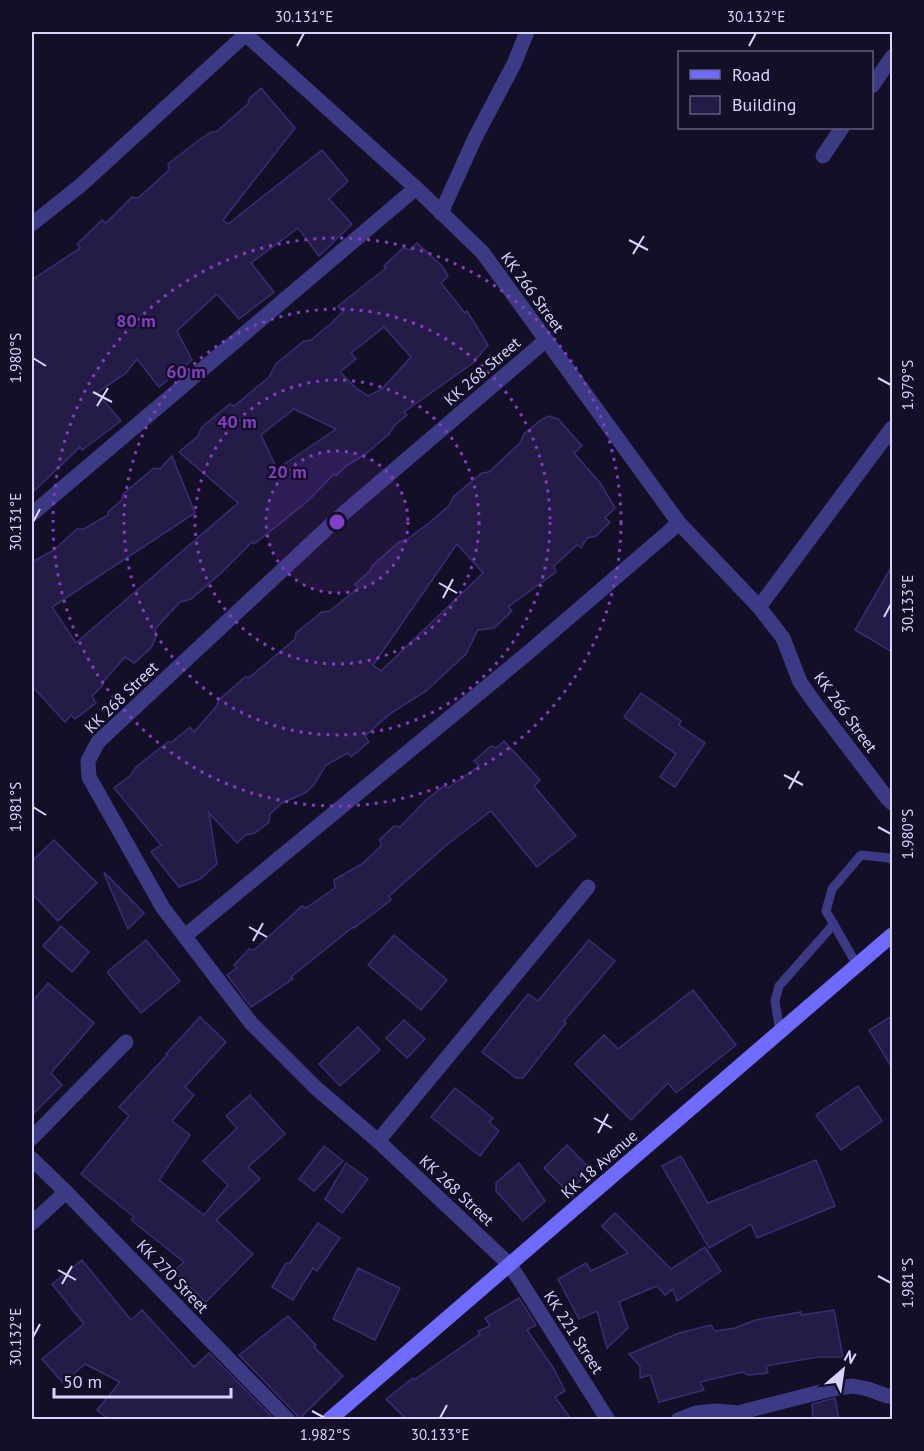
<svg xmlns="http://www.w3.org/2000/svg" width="924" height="1451" viewBox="0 0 924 1451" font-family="'PT Sans',sans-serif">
  <rect width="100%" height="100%" fill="#130f26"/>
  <!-- building -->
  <g fill="#241b47" stroke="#3b2d73" stroke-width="1.5" fill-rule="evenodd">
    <polygon points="261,88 295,128 223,220 228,224 322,150 348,181 329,199 352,224 319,256 298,228 251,263 274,292 239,319 217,294 177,331 192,360 159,387 137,359 126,373 97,393 121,421 82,450 80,447 34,491 33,458 32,455 32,280 80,248 77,244 102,220 106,223 132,197 138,198 169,170 168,164 199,140 211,132 216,132 248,104 249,99"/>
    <path d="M 417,243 L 442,266 L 448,276 L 441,283 L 465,313 L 467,311 L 488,345 L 473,363 L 404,412 L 407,415 L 395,425 L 389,434 L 367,453 L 345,467 L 336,476 L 334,474 L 308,501 L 254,544 L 252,542 L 220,574 L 191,599 L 180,602 L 155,629 L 156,637 L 151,648 L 134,663 L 125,657 L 102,683 L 103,685 L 92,696 L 96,703 L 75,719 L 71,715 L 65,722 L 32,686 L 32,562 L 54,550 L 77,529 L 84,529 L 108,515 L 108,512 L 121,501 L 123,494 L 154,468 L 160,469 L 172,456 L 195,513 L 52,607 L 76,643 L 238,503 L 179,452 L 197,437 L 202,427 L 230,404 L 234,406 L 269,377 L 276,364 L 304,341 L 311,340 L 334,321 L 334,320 L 343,312 L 338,306 L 386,268 L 384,266 L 403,248 L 410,250 ZM 384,327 L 411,357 L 382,389 L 368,396 L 357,389 L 340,372 L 356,359 L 351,353 ZM 294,409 L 336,429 L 277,469 L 261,435 Z"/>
    <path d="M 549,416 L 558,419 L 582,446 L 574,453 L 601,484 L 615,508 L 605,518 L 610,522 L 596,536 L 587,538 L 581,548 L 577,545 L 554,566 L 556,572 L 508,607 L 512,611 L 494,628 L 478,630 L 466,654 L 426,691 L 391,713 L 365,736 L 369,742 L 351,757 L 348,753 L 326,765 L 313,786 L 305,793 L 282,803 L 270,814 L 269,822 L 255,833 L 246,835 L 237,843 L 209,813 L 217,864 L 200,879 L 179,887 L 151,852 L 161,845 L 114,788 L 130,776 L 136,767 L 168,742 L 172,742 L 190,727 L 194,732 L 216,707 L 219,700 L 245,677 L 250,677 L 295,639 L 296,633 L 322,612 L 330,611 L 358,588 L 355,584 L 369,572 L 373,565 L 399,542 L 406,540 L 429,523 L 449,506 L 454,496 L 482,473 L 489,472 L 520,443 L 524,434 L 541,420 ZM 457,544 L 483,573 L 381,671 L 373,665 Z"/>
    <polygon points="892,566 892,652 855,630"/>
    <polygon points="641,693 681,721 679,725 705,743 675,787 660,777 676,754 624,717"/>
    <polygon points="504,741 540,780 534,786 576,836 537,867 491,811 449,843 389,896 391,900 354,928 353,927 291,977 293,979 251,1007 227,975 237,968 234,965 249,949 254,950 302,906 306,908 335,888 334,880 362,864 381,846 380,839 394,826 400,827 426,800 444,786 448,788 479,766 474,761 491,746 496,748"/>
    <polygon points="54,840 97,883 58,921 32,894 32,861"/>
    <polygon points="105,873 144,913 128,929 104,874"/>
    <polygon points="61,926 89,952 72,972 43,946"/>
    <polygon points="394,935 447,980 421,1010 368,965"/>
    <polygon points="146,940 180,981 141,1013 107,972"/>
    <polygon points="589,940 615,961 564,1021 566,1023 523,1078 516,1078 482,1052 528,994 538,1001"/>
    <polygon points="48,983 94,1023 51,1073 62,1085 32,1115 32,1002"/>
    <polygon points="693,990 736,1045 676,1093 668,1083 631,1120 575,1064 604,1035 618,1049"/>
    <polygon points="892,1016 892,1068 869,1030"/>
    <polygon points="200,1017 226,1042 185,1087 194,1095 172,1121 190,1135 159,1180 204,1215 228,1185 203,1161 237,1128 226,1116 250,1095 285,1134 248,1167 260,1179 216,1220 253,1254 206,1302 174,1271 184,1262 131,1220 134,1217 81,1174 129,1116 119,1107 167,1055 166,1054"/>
    <polygon points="404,1020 425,1039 407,1058 386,1038"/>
    <polygon points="358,1027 380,1050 340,1086 319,1064"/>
    <polygon points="858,1086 882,1121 841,1150 816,1115"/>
    <polygon points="455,1088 493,1118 489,1122 499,1131 480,1156 431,1117"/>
    <polygon points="567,1145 591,1170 568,1192 544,1168"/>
    <polygon points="324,1146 343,1161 314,1191 299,1179"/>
    <polygon points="681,1156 708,1203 816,1160 835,1206 757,1238 751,1224 709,1248 662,1166"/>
    <polygon points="346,1163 368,1179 342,1213 325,1199"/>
    <polygon points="519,1163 545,1201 523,1221 496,1191 496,1183"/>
    <polygon points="615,1213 671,1269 705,1247 721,1271 677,1301 673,1289 665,1295 657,1286 619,1302 628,1328 607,1348 597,1311 579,1319 558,1279 586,1263 591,1271 628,1253 602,1226"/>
    <polygon points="318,1223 340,1238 317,1271 313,1268 293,1300 272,1287 286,1263 290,1263"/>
    <polygon points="82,1260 131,1320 142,1310 194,1367 209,1353 274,1419 108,1419 97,1410 120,1382 85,1364 63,1383 42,1359 84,1324 52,1284"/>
    <polygon points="358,1268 400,1288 375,1340 333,1319"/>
    <polygon points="519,1298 536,1325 527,1330 554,1369 565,1391 555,1397 571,1419 406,1419 386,1399 413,1378 414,1380 480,1334 478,1331 490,1326 485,1318"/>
    <polygon points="834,1310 843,1357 818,1357 766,1366 768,1373 749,1375 742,1372 700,1382 704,1390 659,1402 650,1375 640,1378 640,1366 629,1354 679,1333 711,1325 715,1331 735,1328 755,1320 801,1312 801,1315"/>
    <polygon points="288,1316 316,1345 314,1347 343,1376 299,1419 295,1413 239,1355"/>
    <polygon points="835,1398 839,1419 813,1419 812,1404"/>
  </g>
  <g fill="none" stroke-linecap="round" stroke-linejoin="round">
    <!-- lane -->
    <g stroke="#3d3a85" stroke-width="9">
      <polyline points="857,965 826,911 832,889 861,855 889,858 892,860"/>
      <polyline points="780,1032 775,1001 779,986 834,924"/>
    </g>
    <!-- street -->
    <g stroke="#3d3a85" stroke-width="15">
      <polyline points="243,32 416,188 483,253 679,523 759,607 783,638 800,682 814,702 887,798 892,803"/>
      <polyline points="872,86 892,57"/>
      <polyline points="823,156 842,128"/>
      <polyline points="441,213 475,138 514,64 527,32"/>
      <polyline points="32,224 81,185 246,34 247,32"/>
      <polyline points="546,340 337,519 98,742 88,761 89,777 163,908 251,1023 316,1088 378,1141 510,1265 608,1420"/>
      <polyline points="32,514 416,188"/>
      <polyline points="759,607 892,428"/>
      <polyline points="185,936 529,652 679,523"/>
      <polyline points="32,1138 126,1042"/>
      <polyline points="378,1141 588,887"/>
      <polyline points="32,1159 66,1192 288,1420"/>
      <polyline points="32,1223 66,1192"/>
      <polyline points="678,1420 696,1413 716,1411 738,1413 832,1389 853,1386 868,1389 887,1396 892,1396"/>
    </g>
    <!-- secondary -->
    <polyline stroke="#6f6bff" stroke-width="15" points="329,1420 892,935"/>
  </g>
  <!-- ticks -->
  <path fill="none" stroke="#d9d4ff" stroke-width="2" d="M 297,46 L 304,33M 749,46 L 756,33M 629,240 L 648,250M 633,254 L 644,236M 33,358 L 46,366M 878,378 L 891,385M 93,392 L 112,402M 97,406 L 108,388M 33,522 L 40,509M 439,583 L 457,593M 443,598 L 453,579M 884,617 L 891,604M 784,775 L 803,785M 789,789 L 799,771M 33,807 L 46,815M 878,827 L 891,834M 249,927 L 267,937M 253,941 L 263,923M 594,1118 L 612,1128M 598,1133 L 608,1114M 58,1270 L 76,1280M 878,1276 L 891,1283M 62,1284 L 72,1266M 33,1337 L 40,1324M 312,1411 L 325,1418M 440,1418 L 447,1405"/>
  <!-- distance rings -->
  <circle cx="337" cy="522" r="71" fill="#843dc5" fill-opacity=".12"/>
  <g fill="none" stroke="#843dc5" stroke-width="3" stroke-dasharray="3 6">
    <circle cx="337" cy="522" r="71"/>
    <circle cx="337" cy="522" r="142"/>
    <circle cx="337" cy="522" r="213"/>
    <circle cx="337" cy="522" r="284"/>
  </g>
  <g text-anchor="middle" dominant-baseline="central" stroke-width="4.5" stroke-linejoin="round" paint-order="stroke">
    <!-- street labels -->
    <g font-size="16" fill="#d9d4ff" stroke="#130f26">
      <text transform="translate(533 292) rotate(54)">KK 266 Street</text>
      <text transform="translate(482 371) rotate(-41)">KK 268 Street</text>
      <text transform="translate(121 697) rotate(-44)">KK 268 Street</text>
      <text transform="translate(846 712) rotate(54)">KK 266 Street</text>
      <text transform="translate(599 1164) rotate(-41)">KK 18 Avenue</text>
      <text transform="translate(457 1190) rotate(43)">KK 268 Street</text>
      <text transform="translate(173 1276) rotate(46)">KK 270 Street</text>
      <text transform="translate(574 1332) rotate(57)">KK 221 Street</text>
    </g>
  </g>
  <circle cx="337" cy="522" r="9" fill="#843dc5" stroke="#130f26" stroke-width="3"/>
  <g font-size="18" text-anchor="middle" font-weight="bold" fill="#843dc5" stroke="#130f26" stroke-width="4.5" stroke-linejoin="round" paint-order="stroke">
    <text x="136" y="327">80 m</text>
    <text x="186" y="378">60 m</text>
    <text x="237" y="428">40 m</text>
    <text x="287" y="478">20 m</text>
  </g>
  <!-- border -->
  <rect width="924" height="1451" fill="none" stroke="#130f26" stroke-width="66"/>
  <!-- legend -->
  <rect x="678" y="51" width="195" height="78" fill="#130f26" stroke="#625e7d" stroke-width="1.5"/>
  <rect x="690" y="70" width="30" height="9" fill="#6f6bff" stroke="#625e7d" stroke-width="1.5"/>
  <text x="732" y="81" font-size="18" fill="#d9d4ff">Road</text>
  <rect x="690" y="96" width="30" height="18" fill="#241b47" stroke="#625e7d" stroke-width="1.5"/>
  <text x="732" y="111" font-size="18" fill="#d9d4ff">Building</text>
  <!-- north arrow -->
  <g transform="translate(843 1370) rotate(29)" stroke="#130f26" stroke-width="4.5" paint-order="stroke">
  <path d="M0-4.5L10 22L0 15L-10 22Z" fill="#d9d4ff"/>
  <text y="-9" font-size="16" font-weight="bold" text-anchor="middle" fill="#d9d4ff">N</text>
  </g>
  <!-- scale -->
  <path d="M54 1388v9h177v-9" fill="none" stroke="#d9d4ff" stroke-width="3"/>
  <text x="63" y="1388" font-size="18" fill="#d9d4ff" stroke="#130f26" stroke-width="4.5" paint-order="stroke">50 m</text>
  <rect x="33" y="33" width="858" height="1385" fill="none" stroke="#d9d4ff" stroke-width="2"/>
  <g font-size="15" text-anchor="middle" fill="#d9d4ff">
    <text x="304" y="22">30.131°E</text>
    <text x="756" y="22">30.132°E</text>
    <text transform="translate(16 358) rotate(-90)" y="5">1.980°S</text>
    <text transform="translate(908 385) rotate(-90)" y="5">1.979°S</text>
    <text transform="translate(16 522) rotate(-90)" y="5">30.131°E</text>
    <text transform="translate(908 604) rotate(-90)" y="5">30.133°E</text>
    <text transform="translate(16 807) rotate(-90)" y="5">1.981°S</text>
    <text transform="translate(908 834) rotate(-90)" y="5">1.980°S</text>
    <text transform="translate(908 1283) rotate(-90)" y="5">1.981°S</text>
    <text transform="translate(16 1337) rotate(-90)" y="5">30.132°E</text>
    <text x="325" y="1440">1.982°S</text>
    <text x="440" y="1440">30.133°E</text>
  </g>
</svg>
